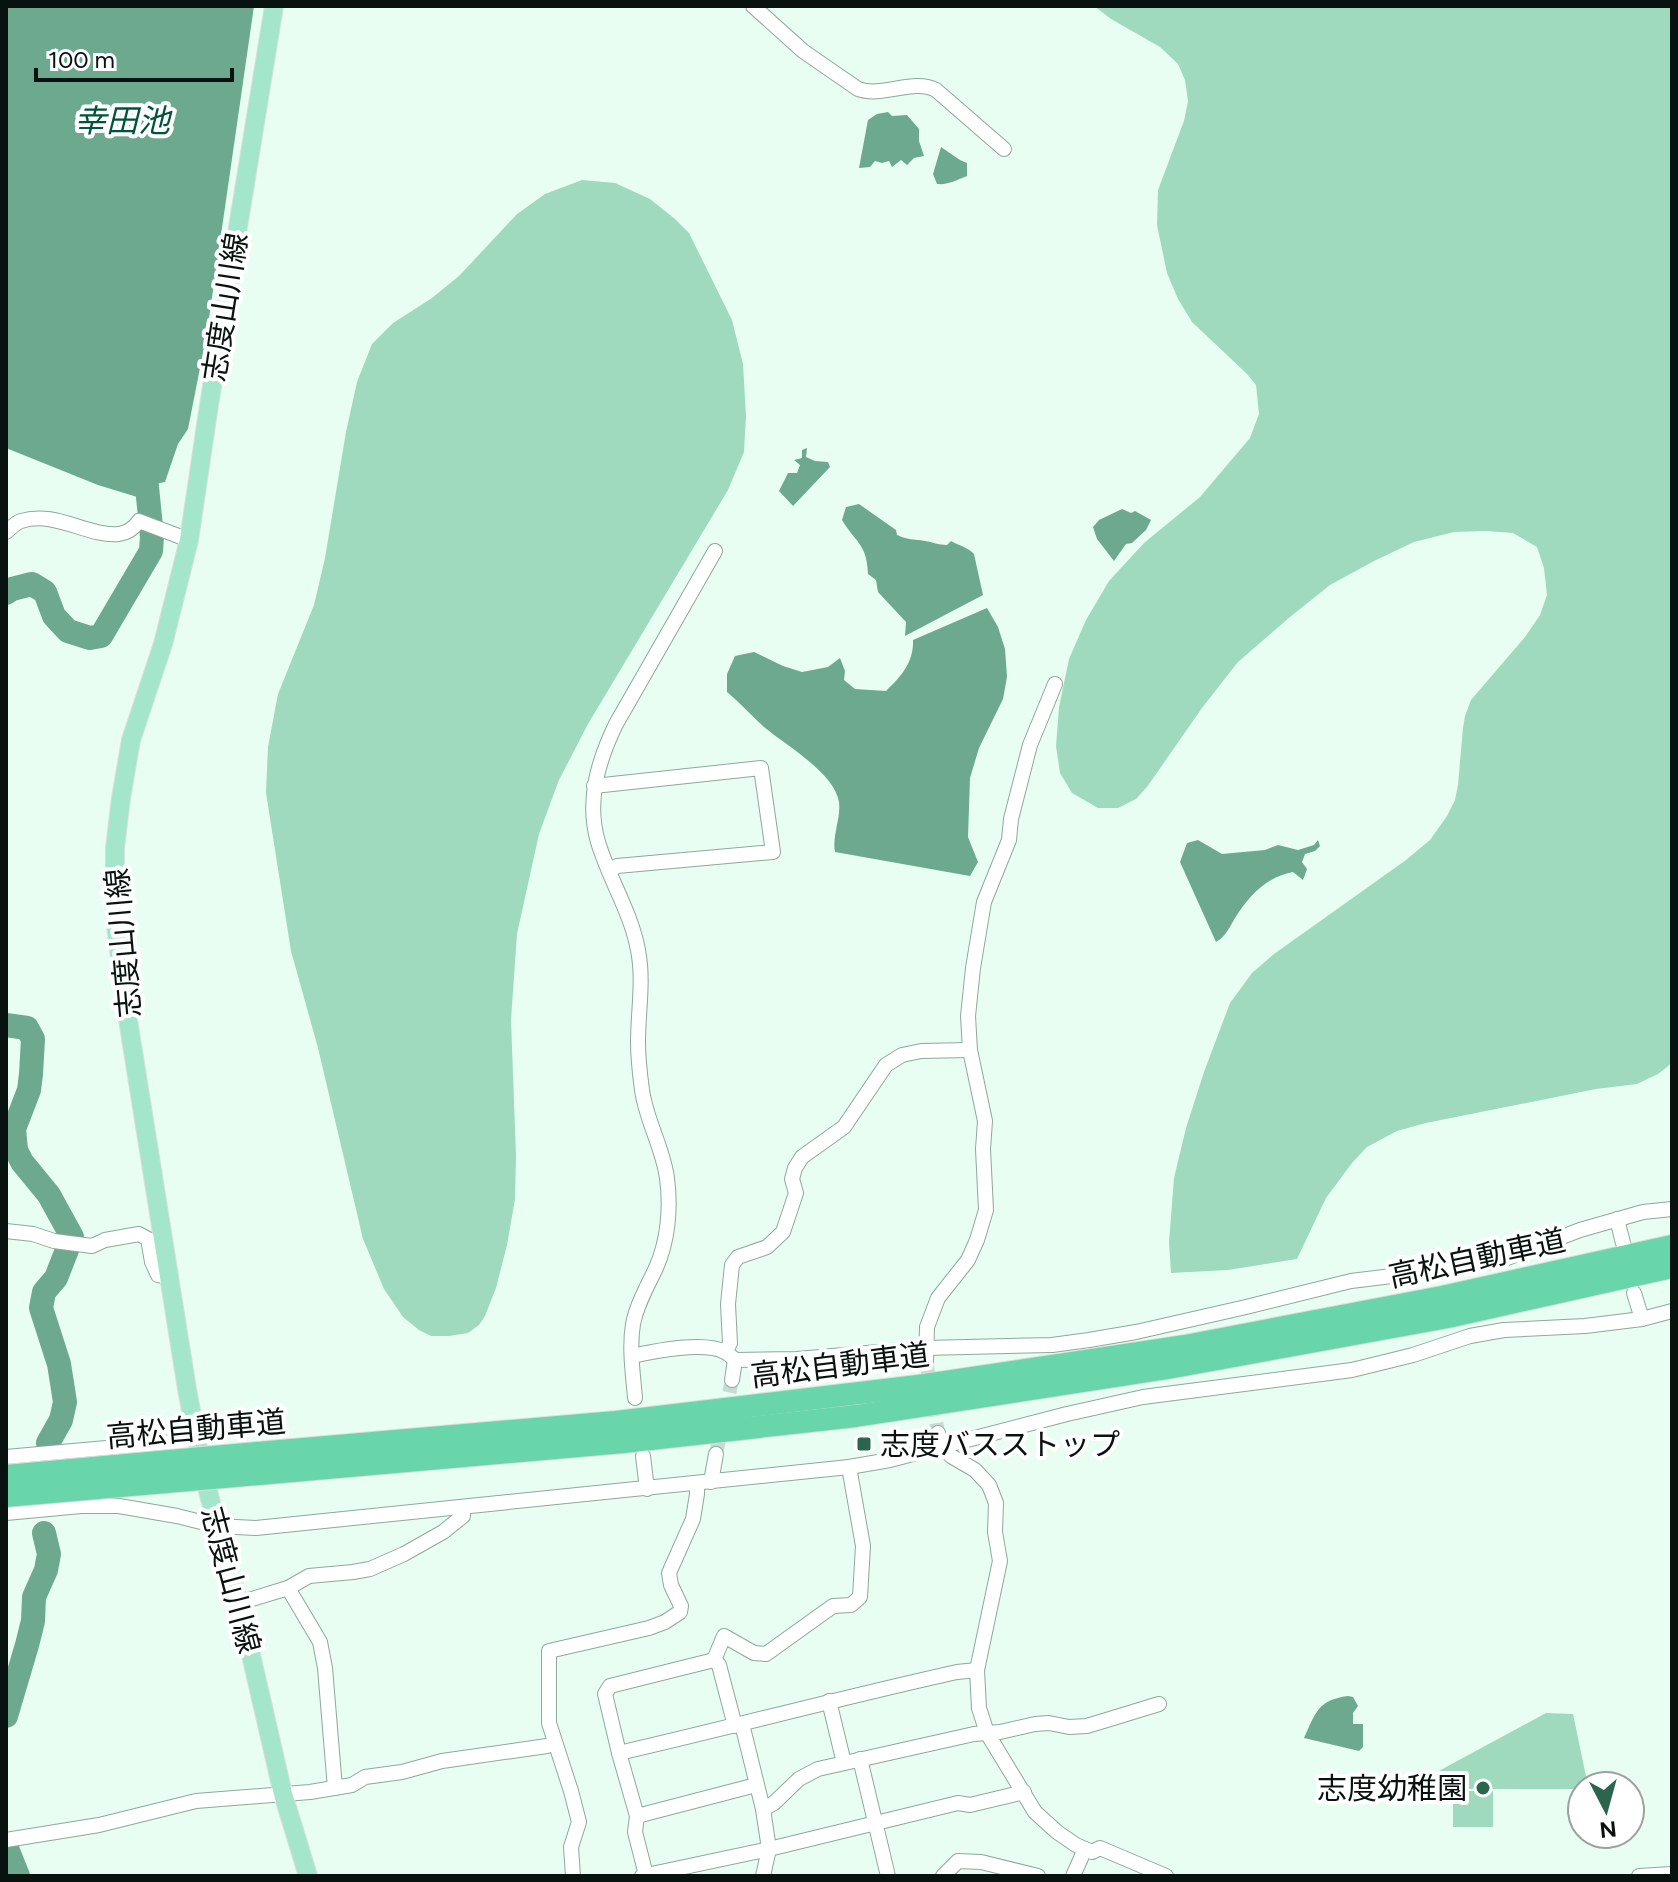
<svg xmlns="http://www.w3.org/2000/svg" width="1678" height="1882" viewBox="0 0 1678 1882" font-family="Figtree,'Noto Sans JP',sans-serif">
  <rect width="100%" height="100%" fill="#e8fef3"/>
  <!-- green -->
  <g fill="#9fdabf">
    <polygon points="1094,6 1672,6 1672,1063 1658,1074 1637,1084 1596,1089 1426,1123 1397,1131 1367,1147 1352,1163 1326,1198 1297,1259 1228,1270 1171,1273 1169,1242 1174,1178 1186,1128 1204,1072 1230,1003 1252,973 1274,954 1406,860 1430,840 1447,816 1455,800 1458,785 1463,728 1465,716 1471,700 1525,637 1540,615 1547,595 1544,568 1537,547 1513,533 1486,531 1454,532 1414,542 1374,561 1330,585 1290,617 1238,662 1202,708 1147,787 1136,799 1118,808 1098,808 1072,793 1060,773 1056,746 1059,707 1069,659 1086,620 1109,581 1144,543 1200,497 1250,438 1259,414 1256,385 1247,374 1192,322 1178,299 1167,273 1157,225 1158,190 1184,121 1188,101 1185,80 1178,64 1160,47 1111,19"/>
    <polygon points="582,180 615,183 650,199 675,219 689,233 732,320 743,364 746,416 744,452 728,490 588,724 559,780 539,834 517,934 511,1020 516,1156 515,1199 507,1245 496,1288 485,1316 479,1325 468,1333 449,1336 431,1336 419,1330 403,1317 384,1289 363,1239 318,1048 291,951 266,793 268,747 278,694 314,605 325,558 346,432 357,382 372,344 393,323 432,298 459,276 517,214 545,194"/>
    <polygon points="1546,1713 1573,1714 1588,1786 1582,1786 1582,1789 1445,1789 1437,1772"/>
    <rect x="1453" y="1791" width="40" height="36"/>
  </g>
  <!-- water -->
  <g fill="#6da98e">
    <polygon points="6,6 254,6 207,332 188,429 178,444 165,482 155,484 147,500 98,485 6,448"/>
    <polygon points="888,112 892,116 907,115 919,129 919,141 924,156 914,158 907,165 901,160 892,167 889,161 882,163 875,161 870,167 859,168 868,120 877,114"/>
    <path d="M 941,147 L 960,160 L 967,163 L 967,176 C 956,180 949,185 937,184 L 933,174 Z"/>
    <polygon points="807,448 806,457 815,461 828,462 830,467 793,506 779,491 788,473 797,473 800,465 794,460 802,458 802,450"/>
    <path d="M 859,504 L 896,530 L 897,535 C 907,540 914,539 925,541 C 933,542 938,545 947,545 L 951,541 C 958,545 969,548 974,554 L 983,595 L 905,636 L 906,622 L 878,592 L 876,580 L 868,574 C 867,544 856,543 842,520 L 846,507 Z"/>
    <polygon points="1122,509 1131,513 1135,511 1151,520 1146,530 1132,543 1126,544 1114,561 1097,539 1093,527 1099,520"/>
    <path d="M 987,608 L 998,627 L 1005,649 L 1007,677 L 1003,699 L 979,748 L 970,778 L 968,837 L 978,862 L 970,876 L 835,852 C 832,835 841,819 839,802 C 834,772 785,745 764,727 C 752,716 740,703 727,692 L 727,674 L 735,656 L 754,652 L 783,666 L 802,672 L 828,667 L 840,658 L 845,671 L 844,680 L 855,689 L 886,691 C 901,677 914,662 913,640 Z"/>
    <path d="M 1198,840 L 1222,854 L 1265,850 L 1278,845 L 1298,850 L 1314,845 L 1318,840 L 1320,846 L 1315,851 L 1305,854 L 1302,862 L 1307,869 L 1303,880 L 1293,872 C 1266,877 1249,896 1235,918 C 1229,928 1226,936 1216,942 L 1180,862 L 1187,843 Z"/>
    <path d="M 1348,1696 L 1353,1697 L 1358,1706 L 1353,1713 L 1353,1724 L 1363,1724 L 1363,1747 L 1359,1751 L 1304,1738 C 1316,1712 1318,1700 1348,1696 Z"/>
  </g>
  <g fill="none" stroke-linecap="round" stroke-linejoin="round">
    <!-- river -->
    <g stroke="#6da98e" stroke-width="24">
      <polyline points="6,593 12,589 32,584 45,592 54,616 68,631 90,638 101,636 151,551 152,537 145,467"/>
      <polyline points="6,1025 27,1028 33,1039 31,1074 29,1090 14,1129 16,1150 22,1162 49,1195 72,1237 56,1278 44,1292 41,1308 59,1364 65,1402 61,1420 48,1443"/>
      <polyline points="6,1716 27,1645 33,1621 34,1597 46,1570 49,1554 44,1533"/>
      <polyline points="6,1846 18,1876"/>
    </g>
    <!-- minor-tunnel -->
    <g stroke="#c6dbd1" stroke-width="14" stroke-dasharray="14 7" stroke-linecap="butt">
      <polyline points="926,1361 938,1433"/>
      <polyline points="716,1454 732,1380"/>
    </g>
    <!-- minor casing -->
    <g stroke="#8ea89b" stroke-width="16">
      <g id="minor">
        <path d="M 753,6 L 803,51 L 858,89 C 883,98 913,78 936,90 L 1004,149"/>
        <path d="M 6,532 C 11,528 15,523 21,521 C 56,510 87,537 119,534 C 128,533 134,528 139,521 L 189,540"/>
        <polyline points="594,786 761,768 773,852 617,866 609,871"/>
        <polyline points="1617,1219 1623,1243"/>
        <polyline points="6,1231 33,1234 54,1241 92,1246 105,1240 139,1234 148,1239 152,1262 158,1275 170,1277"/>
        <polyline points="1634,1293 1642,1319"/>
        <polyline points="726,1352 730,1343 728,1304 732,1265 738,1257 767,1247 783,1232 796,1193 792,1179 795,1168 802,1157 844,1127 886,1065 902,1055 921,1051 970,1050"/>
        <path d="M 632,1356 C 654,1351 705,1341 725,1352 C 727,1353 733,1358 735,1360 L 797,1359 L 925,1348 L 1052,1345 L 1089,1340 L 1136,1332 L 1246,1307 L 1351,1281 L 1473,1266 L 1502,1260 L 1580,1230 L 1643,1212 L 1672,1209"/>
        <polyline points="926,1361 927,1327 938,1298 968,1260 977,1240 986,1210 983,1149 985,1121 970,1050 968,1016 973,968 984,902 1009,840 1011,819 1030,745 1055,684"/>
        <polyline points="732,1380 735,1360"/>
        <path d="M 635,1398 C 633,1374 629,1348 633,1324 C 637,1304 647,1287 656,1268 C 668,1241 671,1208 667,1178 C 663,1148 646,1120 642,1090 C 640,1075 638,1058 638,1042 C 638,1011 644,981 638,950 C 631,912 609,879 598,842 C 586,801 598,761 616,724 L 715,551"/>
        <polyline points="938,1433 942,1446 951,1456 975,1470 989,1485 996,1503 995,1532 1000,1561 977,1670 979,1708 987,1733 1035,1812 1057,1832 1076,1845 1092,1852 1100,1848 1166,1876"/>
        <polyline points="643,1456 647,1489"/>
        <polyline points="6,1457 196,1440"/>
        <polyline points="711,1482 716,1454"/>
        <polyline points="6,1513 81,1506 119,1506 177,1516 217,1526 256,1528 849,1467 890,1460 1067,1414 1143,1397 1352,1370 1413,1355 1470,1336 1504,1330 1585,1326 1642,1319 1672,1311"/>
        <polyline points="288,1588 320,1642 325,1668 335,1788"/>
        <polyline points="239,1603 288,1588 309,1576 353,1572 370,1569 404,1554 443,1532 463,1516 462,1507"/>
        <polyline points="714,1660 610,1686 605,1694 619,1753 637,1816 756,1785"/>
        <polyline points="714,1660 724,1636 754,1653 766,1654 833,1606 851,1605 860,1597 863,1546 849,1467"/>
        <polyline points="714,1660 719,1665 735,1726"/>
        <polyline points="829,1701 844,1763"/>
        <polyline points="742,1724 763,1809 769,1849 763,1876"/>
        <path d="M 619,1753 C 732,1727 844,1697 957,1672 L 977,1670"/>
        <polyline points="860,1759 888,1876"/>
        <polyline points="763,1809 774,1803 799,1779 818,1769 974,1734 1000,1732 1035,1724 1049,1723 1069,1727 1087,1726 1159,1704"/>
        <polyline points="637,1816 635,1832 646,1875"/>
        <polyline points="6,1840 99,1825 196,1801 310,1792 352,1785 365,1777 402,1772 442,1761 547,1746 555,1743"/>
        <polyline points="573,1876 571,1847 579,1822 571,1791 549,1723 549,1651 649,1628 665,1622 680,1612 681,1606 671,1585 669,1573 693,1519 697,1494 697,1483"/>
        <polyline points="642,1876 769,1849 958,1803 970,1805 1024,1792"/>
        <polyline points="943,1876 958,1861 981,1862 1038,1876"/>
        <polyline points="1073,1876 1085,1849"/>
        <polyline points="1639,1876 1672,1874"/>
      </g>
    </g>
    <!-- major casing -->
    <g stroke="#dcdedd" stroke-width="20">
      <polyline id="major" points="274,6 209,405 189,540 163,644 131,740 121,798 115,848 115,919 129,1026 187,1389 200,1460 217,1526 239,1603 283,1794 308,1876"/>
    </g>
    <!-- highway casing -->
    <g stroke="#dcdedd" stroke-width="24">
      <g id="highway">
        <polyline points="257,1453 616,1422 918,1386 1185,1346 1442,1297 1672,1246"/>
        <polyline points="259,1474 624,1442 856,1416 1168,1368 1448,1317 1672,1267"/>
      </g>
    </g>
    <!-- minor -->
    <use href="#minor" stroke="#fff" stroke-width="14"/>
    <!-- major -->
    <use href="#major" stroke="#a4e6cc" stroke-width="18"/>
    <!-- highway -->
    <use href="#highway" stroke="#68d6aa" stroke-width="22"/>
    <!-- highway-bridge casing -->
    <g stroke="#dcdedd" stroke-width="24" stroke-linecap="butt">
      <g id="highway-bridge">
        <polyline points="6,1476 257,1453"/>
        <polyline points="6,1496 259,1474"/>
      </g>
    </g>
    <!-- highway-bridge -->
    <use href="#highway-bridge" stroke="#68d6aa" stroke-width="22"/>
  </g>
  <!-- markers -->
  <g fill="#2b654e" stroke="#fff" stroke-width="3">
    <rect x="856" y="1436" width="16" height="16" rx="4"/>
    <circle cx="1483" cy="1788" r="8"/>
  </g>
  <g text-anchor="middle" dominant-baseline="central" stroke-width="8" stroke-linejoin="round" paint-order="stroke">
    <!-- street labels -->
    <g font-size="30" fill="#08120e" stroke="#fff">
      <text transform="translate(225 307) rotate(-81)">志度山川線</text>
      <text transform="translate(123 943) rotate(-95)">志度山川線</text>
      <text transform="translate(1477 1258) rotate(-12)">高松自動車道</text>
      <text transform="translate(840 1365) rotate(-7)">高松自動車道</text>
      <text transform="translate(196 1429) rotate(-5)">高松自動車道</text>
      <text transform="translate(231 1580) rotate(75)">志度山川線</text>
    </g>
    <!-- poi labels -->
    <g font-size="30" fill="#08120e" stroke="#fff" text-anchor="start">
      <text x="880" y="1444">志度バスストップ</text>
      <text x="1467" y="1788" text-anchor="end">志度幼稚園</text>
    </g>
    <!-- water labels -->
    <g font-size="32" font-style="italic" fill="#00543b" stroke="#fff">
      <text x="122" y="121">幸田池</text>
    </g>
  </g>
  <!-- border -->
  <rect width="1678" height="1882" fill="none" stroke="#08120e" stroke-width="16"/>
  <!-- north arrow -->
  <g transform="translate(1606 1810) rotate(174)"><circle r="38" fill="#ffffff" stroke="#9ca09f" stroke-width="2"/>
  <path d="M0-6L14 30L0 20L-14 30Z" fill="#2b654e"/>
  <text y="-12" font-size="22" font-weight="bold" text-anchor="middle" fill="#08120e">N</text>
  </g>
  <!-- scale -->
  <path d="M36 68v12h196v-12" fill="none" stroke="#08120e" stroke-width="4"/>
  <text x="48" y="68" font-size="24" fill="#08120e" stroke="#ffffff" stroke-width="6" paint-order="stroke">100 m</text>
</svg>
